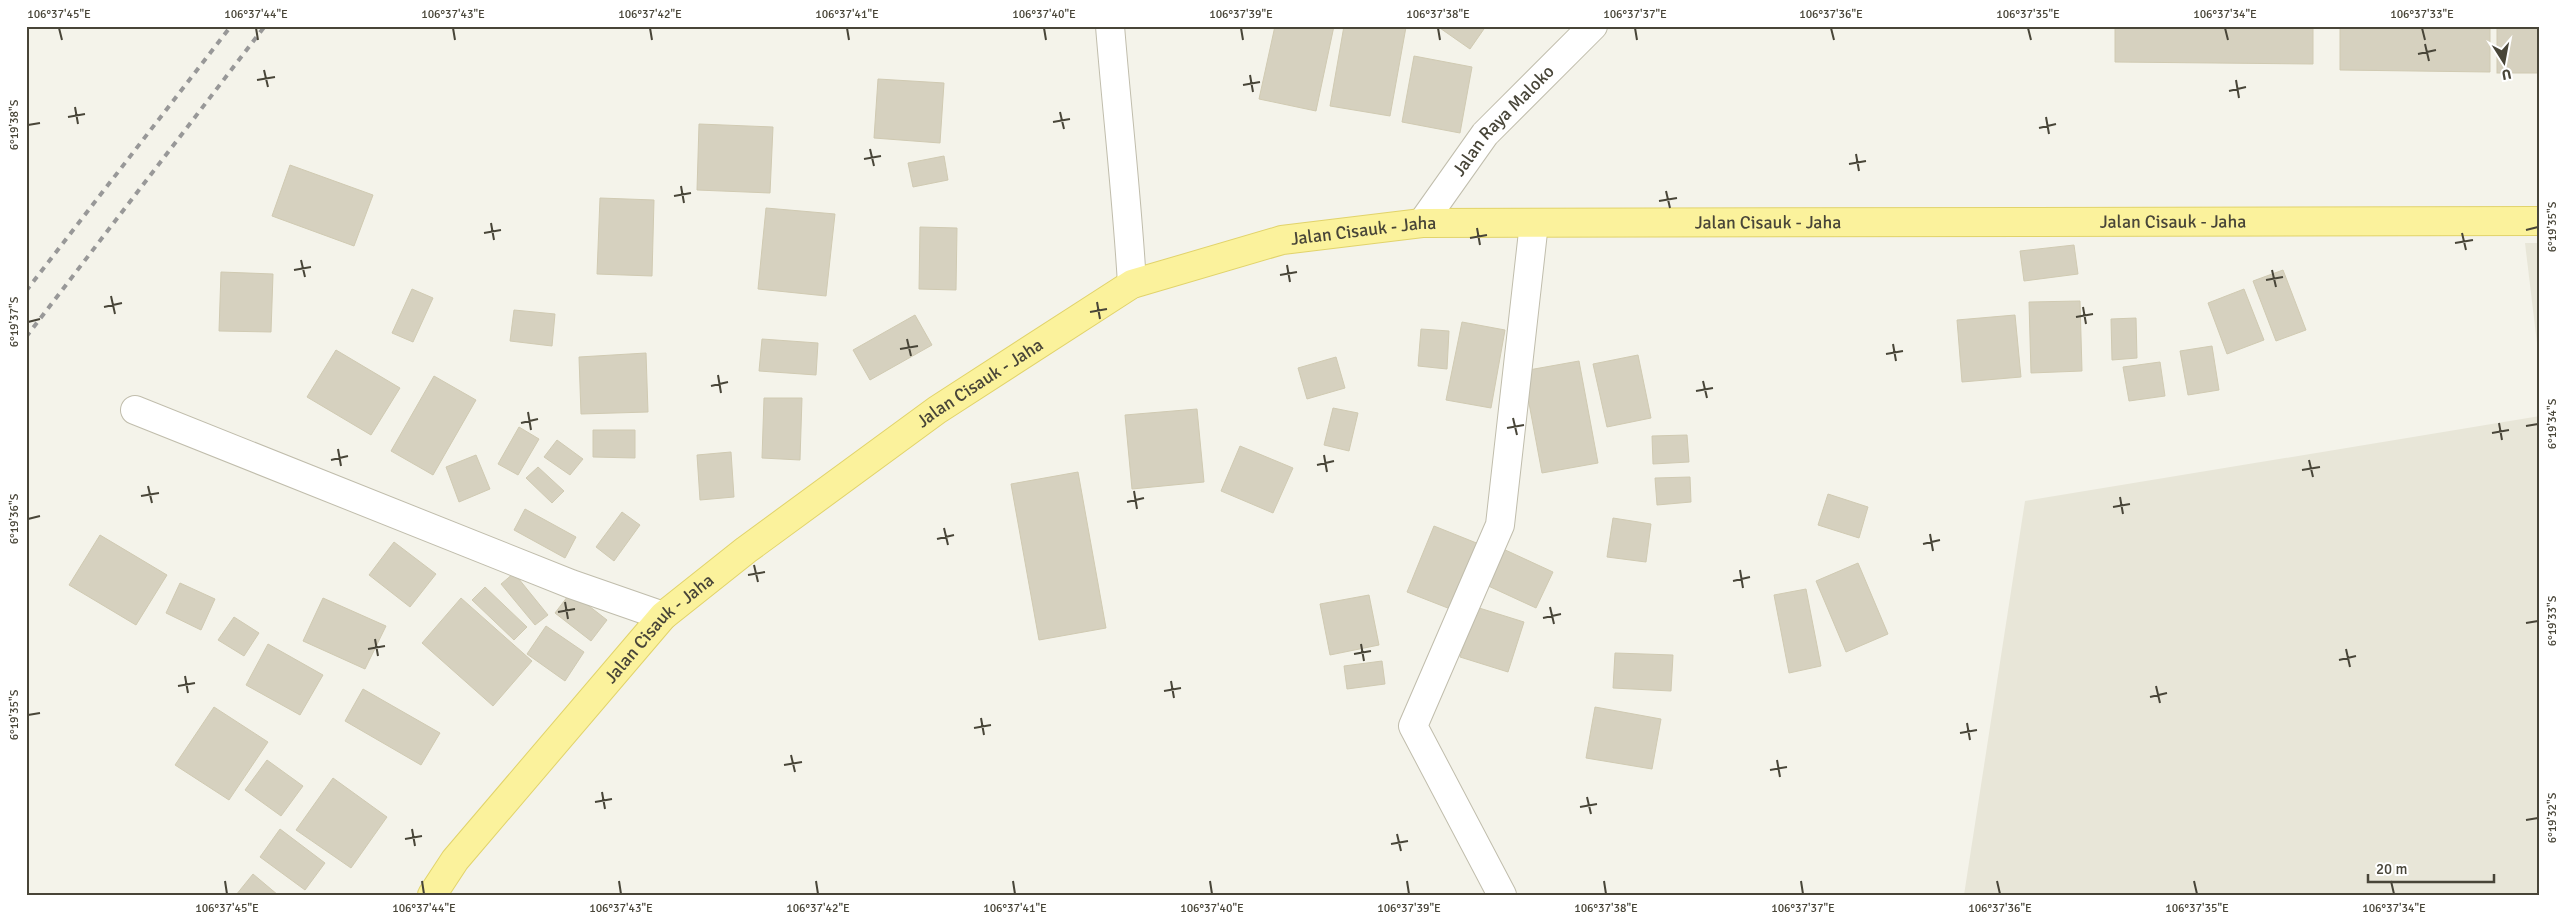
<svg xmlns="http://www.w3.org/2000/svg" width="2566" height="921" viewBox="0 0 2566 921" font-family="Signika,sans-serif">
  <rect width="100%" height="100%" fill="#f4f3ea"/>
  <!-- residential -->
  <g fill="#e8e6d8">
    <polygon points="2525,243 2540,243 2540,368"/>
    <polygon points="2540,416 2540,895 1964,895 2025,501"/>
  </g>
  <!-- building -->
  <g fill="#d6d1bf" stroke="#d0cab2">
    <polygon points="1275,26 1334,26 1316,111 1259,99"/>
    <polygon points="1344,26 1406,27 1390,116 1330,106"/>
    <polygon points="1437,26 1486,26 1470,49"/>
    <polygon points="2115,26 2313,26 2313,64 2115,62"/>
    <polygon points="2340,26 2490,26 2490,72 2340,70"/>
    <rect x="2497" y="26" width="43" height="47"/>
    <polygon points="1414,56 1472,67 1460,133 1402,122"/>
    <polygon points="878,79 944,83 940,143 874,138"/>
    <polygon points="699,124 773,127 770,193 697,190"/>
    <polygon points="944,156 948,180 913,187 908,163"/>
    <polygon points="290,165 373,195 354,246 272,216"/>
    <polygon points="600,198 654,200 652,276 597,274"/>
    <polygon points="766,208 835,214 826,296 758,289"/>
    <polygon points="920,227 957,228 956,290 919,289"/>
    <polygon points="2074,245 2078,274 2024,281 2020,251"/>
    <polygon points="2283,270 2306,330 2276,341 2253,281"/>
    <polygon points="221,272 273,274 271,332 219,331"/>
    <polygon points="412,289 433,298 413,342 392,333"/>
    <polygon points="2244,289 2264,340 2227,354 2208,303"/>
    <polygon points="2080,301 2082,371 2031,373 2029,302"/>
    <polygon points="514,310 555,314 552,346 510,341"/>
    <polygon points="915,315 932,345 870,380 853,350"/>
    <polygon points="2015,315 2021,377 1962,382 1957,320"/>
    <polygon points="2136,318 2137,358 2112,360 2111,319"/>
    <polygon points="1462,322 1505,330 1491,408 1446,400"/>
    <polygon points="1421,329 1449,331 1447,369 1418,366"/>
    <polygon points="762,339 818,343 816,375 759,371"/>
    <polygon points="2212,346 2219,390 2188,395 2180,351"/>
    <polygon points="336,350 400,388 371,435 307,397"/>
    <polygon points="646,353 648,412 581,414 579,357"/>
    <polygon points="1638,355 1651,418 1607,427 1593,364"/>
    <polygon points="1336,357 1345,388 1307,399 1298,368"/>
    <polygon points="1579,361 1598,463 1542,473 1523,371"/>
    <polygon points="2160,362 2165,396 2129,401 2123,367"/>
    <polygon points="434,376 476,400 433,475 391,451"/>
    <polygon points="764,398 802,398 800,460 762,458"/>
    <polygon points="1333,408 1358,413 1349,451 1324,445"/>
    <polygon points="1197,409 1204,482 1132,489 1125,415"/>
    <polygon points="519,427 539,439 518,475 498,464"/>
    <polygon points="593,430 635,430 635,458 593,457"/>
    <polygon points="1687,435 1689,462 1653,464 1652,436"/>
    <polygon points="557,440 583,459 570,475 544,457"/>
    <polygon points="1240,446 1293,468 1273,513 1221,491"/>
    <polygon points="731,452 734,497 700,500 697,455"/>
    <polygon points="476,455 490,489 459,502 446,467"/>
    <polygon points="538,467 564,491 552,503 526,478"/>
    <polygon points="1078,472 1106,628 1039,640 1011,484"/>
    <polygon points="1690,477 1691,502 1657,505 1655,478"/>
    <polygon points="1828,494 1868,507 1859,538 1818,525"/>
    <polygon points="525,509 576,537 565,558 514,530"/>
    <polygon points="622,512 640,525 614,561 596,547"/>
    <polygon points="1613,518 1651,524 1646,562 1607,557"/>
    <polygon points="1434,526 1489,548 1463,614 1407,592"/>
    <polygon points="100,535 167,575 136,625 69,585"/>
    <polygon points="394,542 436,574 410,607 369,575"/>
    <polygon points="1501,548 1553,572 1536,608 1484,584"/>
    <polygon points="1858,563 1888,634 1846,652 1816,581"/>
    <polygon points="514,573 548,615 535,625 501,584"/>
    <polygon points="180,583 215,599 201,630 166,613"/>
    <polygon points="485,587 527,627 514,640 472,600"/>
    <polygon points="1806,589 1821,666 1789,673 1774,595"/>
    <polygon points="571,592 607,620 591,641 555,613"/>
    <polygon points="1369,595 1379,645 1330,655 1320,604"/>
    <polygon points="323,598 386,626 365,669 303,641"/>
    <polygon points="461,598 532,661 493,706 422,643"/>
    <polygon points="1476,607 1524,622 1508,672 1460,657"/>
    <polygon points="234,617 259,633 244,656 218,640"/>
    <polygon points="546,626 584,652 565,681 527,654"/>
    <polygon points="268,644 323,675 300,715 246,685"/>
    <polygon points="1615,653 1673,655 1671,691 1613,688"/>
    <polygon points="1382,661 1385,684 1347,689 1344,666"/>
    <polygon points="363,689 440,733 421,765 345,721"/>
    <polygon points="214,707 268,742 229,800 175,765"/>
    <polygon points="1595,707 1661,719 1652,769 1586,758"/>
    <polygon points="267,760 303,786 281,816 245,790"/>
    <polygon points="333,778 387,817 351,868 296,830"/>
    <polygon points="280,829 325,863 305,890 260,857"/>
    <polygon points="253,874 278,895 236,895"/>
  </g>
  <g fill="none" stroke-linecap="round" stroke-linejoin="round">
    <!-- minor casing -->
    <g stroke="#c0bdac" stroke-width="30">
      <g id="minor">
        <path d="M 1110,26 C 1117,112 1127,198 1132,284"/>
        <polyline points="135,410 571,584 663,616"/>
        <polyline points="1502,895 1413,726 1500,525 1534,223"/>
      </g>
    </g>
    <!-- tertiary casing -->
    <g stroke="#c0bdac" stroke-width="30">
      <g id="tertiary">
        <path id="s1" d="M 1422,223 L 1485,134 L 1593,26"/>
      </g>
    </g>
    <!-- primary casing -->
    <g stroke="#e1d36b" stroke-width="30">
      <g id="primary">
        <path id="s2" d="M 432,895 L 455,860 L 663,616 L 746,550 L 937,410 L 1132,284 L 1282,240 L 1422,223 L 2540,221"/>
      </g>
    </g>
    <!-- minor -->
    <use href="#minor" stroke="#fff" stroke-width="28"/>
    <!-- tertiary -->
    <use href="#tertiary" stroke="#fff" stroke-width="28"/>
    <!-- primary -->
    <use href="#primary" stroke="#fbf29c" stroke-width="28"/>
    <!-- rail -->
    <g stroke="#989898" stroke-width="4" stroke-dasharray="6 6" stroke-linecap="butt">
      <polyline points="26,291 231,26"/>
      <polyline points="26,337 265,26"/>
    </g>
  </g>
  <!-- ticks -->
  <path fill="none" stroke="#484538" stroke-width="2" d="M 59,28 L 62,40M 256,28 L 258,40M 453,28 L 455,40M 650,28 L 652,40M 847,28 L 849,40M 1044,28 L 1046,40M 1241,28 L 1243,40M 1438,28 L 1440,40M 1635,28 L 1637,40M 1831,28 L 1834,40M 2028,28 L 2031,40M 2225,28 L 2228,40M 2422,28 L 2425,40M 2425,44 L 2429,61M 2418,54 L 2436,50M 264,70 L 268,87M 1250,75 L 1253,92M 257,80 L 275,77M 2236,80 L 2239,98M 1243,85 L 1260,82M 2229,91 L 2246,87M 75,107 L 78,124M 1060,112 L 1064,129M 68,117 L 85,114M 2046,117 L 2049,134M 1053,122 L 1070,119M 28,125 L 40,123M 2039,128 L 2056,124M 870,149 L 874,166M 1856,154 L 1859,171M 864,159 L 881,156M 1849,164 L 1866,161M 681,186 L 684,203M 1666,191 L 1670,208M 674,196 L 691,193M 1659,201 L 1677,198M 491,223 L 494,240M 1477,228 L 1480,245M 2526,230 L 2538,227M 484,233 L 501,230M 2462,233 L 2466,250M 1470,238 L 1487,235M 2455,243 L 2473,240M 301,260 L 305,277M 1287,265 L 1290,282M 294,270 L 311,267M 2272,270 L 2276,287M 1280,275 L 1297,272M 2266,280 L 2283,277M 111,296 L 115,314M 1097,302 L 1100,319M 104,307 L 122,303M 2083,307 L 2086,324M 1090,312 L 1107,309M 2076,317 L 2093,314M 28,322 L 40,319M 907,339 L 911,356M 1893,344 L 1896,361M 900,349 L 918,346M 1886,354 L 1903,351M 718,375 L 721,393M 1703,381 L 1707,398M 711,386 L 728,382M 1696,391 L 1713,388M 528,412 L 531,430M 1513,418 L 1517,435M 521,423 L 538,419M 2499,423 L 2502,440M 2526,426 L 2538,424M 1507,428 L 1524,425M 2492,433 L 2509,430M 338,449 L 341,466M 1324,455 L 1327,472M 331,460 L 348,456M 2309,460 L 2313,477M 1317,465 L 1334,461M 2302,470 L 2320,467M 148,486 L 152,503M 1134,491 L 1137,509M 141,496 L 159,493M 2120,497 L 2123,514M 1127,502 L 1144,498M 2113,507 L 2130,504M 28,519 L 40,516M 944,528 L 948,545M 1930,534 L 1933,551M 937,539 L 954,535M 1923,544 L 1940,540M 754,565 L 758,582M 1740,570 L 1743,588M 748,575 L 765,572M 1733,581 L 1750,577M 565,602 L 568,619M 1550,607 L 1554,624M 558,612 L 575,609M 1543,618 L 1561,614M 2526,623 L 2538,621M 375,639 L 378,656M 1361,644 L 1364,661M 368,649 L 385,646M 2346,649 L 2350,667M 1354,654 L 1371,651M 2339,660 L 2356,656M 185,676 L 188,693M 1171,681 L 1174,698M 178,686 L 195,683M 2156,686 L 2160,703M 1164,691 L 1181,688M 2150,697 L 2167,693M 28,715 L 40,713M 981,718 L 984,735M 1967,723 L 1970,740M 974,728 L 991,725M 1960,733 L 1977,730M 791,755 L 795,772M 1777,760 L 1780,777M 784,765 L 802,762M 1770,770 L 1787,767M 602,792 L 605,809M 1587,797 L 1591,814M 595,802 L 612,799M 1580,807 L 1597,804M 2526,820 L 2538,818M 412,829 L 415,846M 1397,834 L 1401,851M 405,839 L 422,836M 1391,844 L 1408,841M 225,881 L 227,894M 422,881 L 424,894M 619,881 L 621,894M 816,881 L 818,894M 1013,881 L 1015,894M 1210,881 L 1212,894M 1407,881 L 1409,894M 1604,881 L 1606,894M 1801,881 L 1803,894M 1997,881 L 2000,894M 2194,881 L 2197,894M 2391,881 L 2394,894"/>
  <g text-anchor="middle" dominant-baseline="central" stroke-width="4" stroke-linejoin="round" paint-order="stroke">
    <!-- street labels -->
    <g font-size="18" fill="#484538" stroke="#fff">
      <text stroke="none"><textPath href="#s1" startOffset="131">Jalan Raya Maloko</textPath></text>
      <text stroke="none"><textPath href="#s2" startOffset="1986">Jalan Cisauk - Jaha</textPath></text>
      <text stroke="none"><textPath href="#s2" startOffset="1581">Jalan Cisauk - Jaha</textPath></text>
      <text stroke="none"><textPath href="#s2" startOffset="1176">Jalan Cisauk - Jaha</textPath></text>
      <text stroke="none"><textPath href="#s2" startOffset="756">Jalan Cisauk - Jaha</textPath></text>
      <text stroke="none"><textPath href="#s2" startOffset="351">Jalan Cisauk - Jaha</textPath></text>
    </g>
  </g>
  <!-- border -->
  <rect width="2566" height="921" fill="none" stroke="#ffffff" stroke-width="55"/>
  <!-- north arrow -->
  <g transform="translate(2504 62) rotate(169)" stroke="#ffffff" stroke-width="4" paint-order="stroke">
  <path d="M0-4L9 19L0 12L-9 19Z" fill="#484538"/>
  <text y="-8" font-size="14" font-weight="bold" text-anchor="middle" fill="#484538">U</text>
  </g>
  <!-- scale -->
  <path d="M2368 874v8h126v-8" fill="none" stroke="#484538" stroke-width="2.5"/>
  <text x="2376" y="874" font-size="15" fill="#484538" stroke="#ffffff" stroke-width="4" paint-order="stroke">20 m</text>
  <rect x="28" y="28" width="2510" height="866" fill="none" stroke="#484538" stroke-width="2"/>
  <g font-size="12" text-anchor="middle" fill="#484538">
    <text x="59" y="18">106°37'45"E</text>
    <text x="256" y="18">106°37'44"E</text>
    <text x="453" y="18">106°37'43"E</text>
    <text x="650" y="18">106°37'42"E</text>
    <text x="847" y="18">106°37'41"E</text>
    <text x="1044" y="18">106°37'40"E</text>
    <text x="1241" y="18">106°37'39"E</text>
    <text x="1438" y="18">106°37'38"E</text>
    <text x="1635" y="18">106°37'37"E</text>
    <text x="1831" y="18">106°37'36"E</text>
    <text x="2028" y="18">106°37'35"E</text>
    <text x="2225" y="18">106°37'34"E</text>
    <text x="2422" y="18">106°37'33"E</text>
    <text transform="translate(14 125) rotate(-90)" y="4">6°19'38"S</text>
    <text transform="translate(2552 227) rotate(-90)" y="4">6°19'35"S</text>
    <text transform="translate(14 322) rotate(-90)" y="4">6°19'37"S</text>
    <text transform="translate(2552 424) rotate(-90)" y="4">6°19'34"S</text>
    <text transform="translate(14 519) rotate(-90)" y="4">6°19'36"S</text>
    <text transform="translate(2552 621) rotate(-90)" y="4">6°19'33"S</text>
    <text transform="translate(14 715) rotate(-90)" y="4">6°19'35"S</text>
    <text transform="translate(2552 818) rotate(-90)" y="4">6°19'32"S</text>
    <text x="227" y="912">106°37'45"E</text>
    <text x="424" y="912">106°37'44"E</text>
    <text x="621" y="912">106°37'43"E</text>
    <text x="818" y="912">106°37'42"E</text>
    <text x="1015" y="912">106°37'41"E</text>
    <text x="1212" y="912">106°37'40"E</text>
    <text x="1409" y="912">106°37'39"E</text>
    <text x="1606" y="912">106°37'38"E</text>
    <text x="1803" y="912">106°37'37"E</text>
    <text x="2000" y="912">106°37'36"E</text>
    <text x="2197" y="912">106°37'35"E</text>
    <text x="2394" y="912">106°37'34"E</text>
  </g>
</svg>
